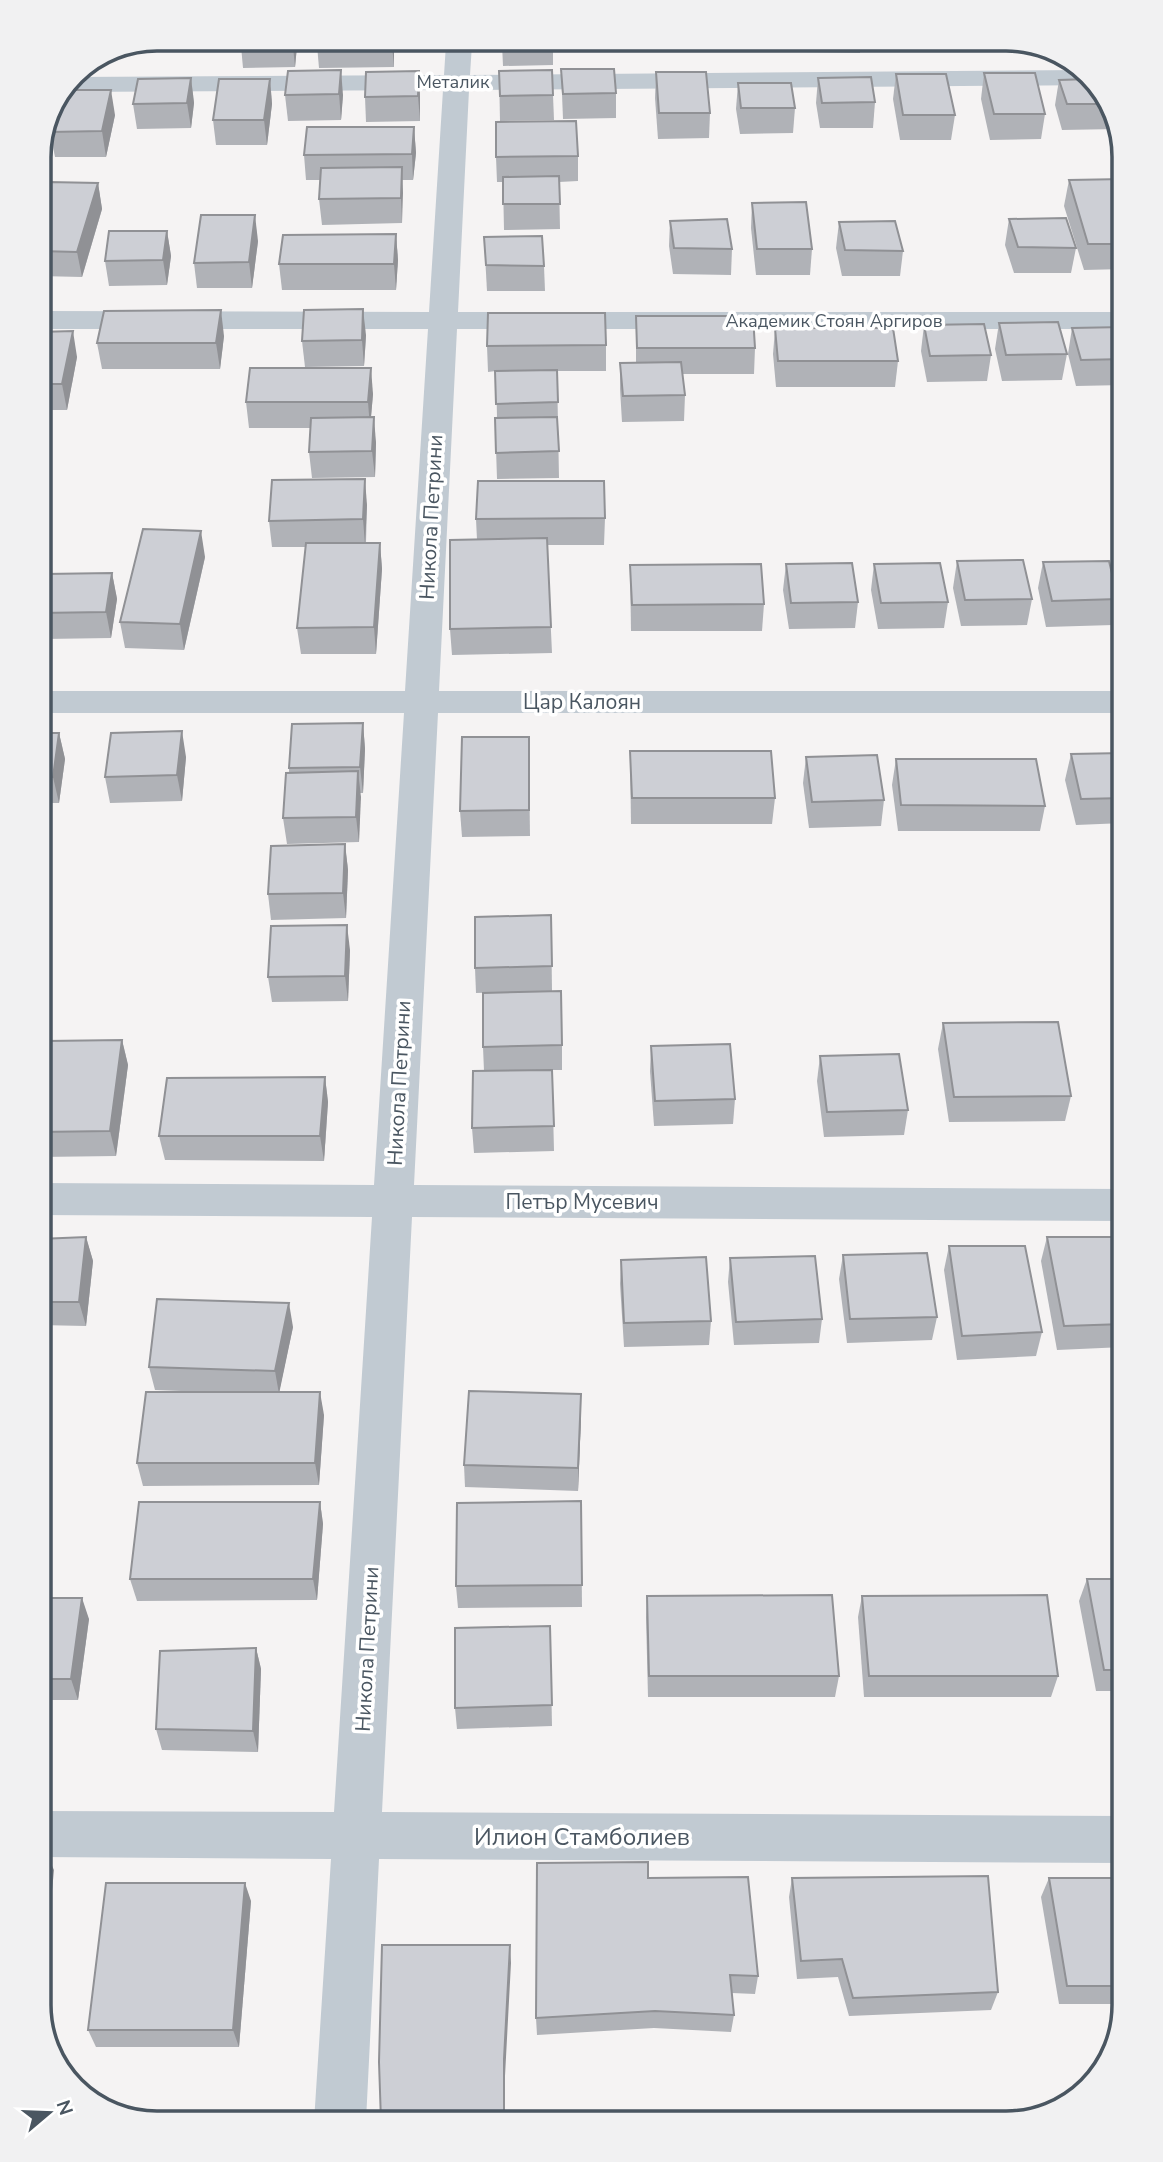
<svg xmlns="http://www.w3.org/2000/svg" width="1163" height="2162" viewBox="0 0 1163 2162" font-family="'Nunito Sans',sans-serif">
  <rect width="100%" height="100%" fill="#f5f3f3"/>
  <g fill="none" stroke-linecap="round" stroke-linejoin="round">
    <!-- minor -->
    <polygon fill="#c1cad2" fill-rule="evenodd" points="446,44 472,44 470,75 1084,70 1095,85 469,90 458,312 1124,312 1124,329 457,329 439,691 1124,691 1124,713 438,713 414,1185 1124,1189 1124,1221 412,1217 382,1812 1124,1816 1124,1863 379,1859 366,2121 314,2122 331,1859 39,1857 39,1811 334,1812 372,1217 39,1215 39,1183 374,1185 404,713 39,713 39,691 405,691 428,329 39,329 39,311 429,312 443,90 65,92 71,77 444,75"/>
  </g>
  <!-- wall -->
  <g fill="#b0b2b7">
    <polygon points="948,39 947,45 884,46 883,40"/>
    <polygon points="976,39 1014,39 1026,43 1026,45 979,45"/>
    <polygon points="861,40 860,53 804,52 803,41"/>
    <polygon points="782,41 781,46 721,49 720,42"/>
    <rect x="659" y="42" width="50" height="1"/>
    <polygon points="592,43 592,45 553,46 553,65 503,66 502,44"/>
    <polygon points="317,45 394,45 394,67 319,68"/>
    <polygon points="241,46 297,46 295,67 243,68"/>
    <polygon points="111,48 110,56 99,56"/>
    <polygon points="561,69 616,93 616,118 563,119"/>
    <polygon points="419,71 420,121 366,122 365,97"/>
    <polygon points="499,71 553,95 554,120 500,121"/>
    <polygon points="656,72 710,113 709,138 658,139 655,98"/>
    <polygon points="984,73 1045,114 1041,139 990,140 981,99"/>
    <polygon points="896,74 955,115 951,140 900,140 893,99"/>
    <polygon points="191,78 194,103 191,128 137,129 133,104"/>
    <polygon points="818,78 875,102 873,128 820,128 816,103"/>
    <polygon points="270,79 272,104 267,145 216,145 213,120"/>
    <polygon points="1090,79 1115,111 1117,121 1116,129 1062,130 1055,105 1059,80"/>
    <polygon points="738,83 795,108 793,133 740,134 736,109"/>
    <polygon points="285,95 343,95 341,120 288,121"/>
    <polygon points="115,115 106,157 55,157 50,132"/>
    <polygon points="414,127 416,153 413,180 402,180 402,223 322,225 319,199 320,180 306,180 304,155"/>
    <polygon points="578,156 578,181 559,182 560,229 504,230 503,182 497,182 496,157"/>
    <polygon points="1124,179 1124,269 1084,270 1064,206 1069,180"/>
    <polygon points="98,183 102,209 82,277 39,276 39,210"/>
    <polygon points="752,203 812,249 810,275 756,275 751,228"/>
    <polygon points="1009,219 1076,248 1071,273 1014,273 1005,245"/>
    <polygon points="670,221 732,249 731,275 673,274 669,246"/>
    <polygon points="839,222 903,251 900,276 842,276 836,248"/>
    <polygon points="167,231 171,256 167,285 109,286 105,261"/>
    <polygon points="396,234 398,260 396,290 282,290 279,264"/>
    <polygon points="484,237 544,266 545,291 487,291"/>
    <polygon points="258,241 252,288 197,288 194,263"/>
    <polygon points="636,316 755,348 754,374 682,374 685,395 684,421 622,422 620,389 620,363 636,363"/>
    <polygon points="999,323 1067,354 1062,380 1002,381 995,349"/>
    <polygon points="924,325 991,355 987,381 927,382 921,351"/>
    <polygon points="1124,327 1124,385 1076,386 1068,354 1072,328"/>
    <polygon points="775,329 898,361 895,387 776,387 773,354"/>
    <polygon points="39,332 77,357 67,410 39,410"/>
    <polygon points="366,335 364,366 305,367 302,341"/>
    <polygon points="224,336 220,369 102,369 97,343"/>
    <polygon points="606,345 606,371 557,371 559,478 497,479 495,418 497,418 496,371 488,372 487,346"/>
    <polygon points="373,394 371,417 376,443 375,477 312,478 309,452 311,428 249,428 246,402"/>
    <polygon points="367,505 366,543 380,543 382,569 376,654 301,654 297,628 306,547 272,547 269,521"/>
    <polygon points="605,518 604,545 547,545 552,653 452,655 450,629 477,540 476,519"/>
    <polygon points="205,557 184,650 125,648 120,622"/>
    <polygon points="957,561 1032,599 1027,625 961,626 953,588"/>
    <polygon points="1043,562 1118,599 1113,625 1046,627 1038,588"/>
    <polygon points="786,564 858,602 855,628 789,629 783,590"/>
    <polygon points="874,564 948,602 944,628 878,629 871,590"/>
    <polygon points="630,565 764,604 762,631 631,631"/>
    <polygon points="1124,570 1124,597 1121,584"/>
    <polygon points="112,573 117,599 111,638 44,639 39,613"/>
    <polygon points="363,723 365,749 363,793 360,793 359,842 287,844 283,818 289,773 289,768"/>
    <polygon points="39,733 59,733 65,759 59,803 39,803"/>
    <polygon points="630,751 775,798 772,824 631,824"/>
    <polygon points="1124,753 1124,823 1076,825 1065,780 1071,754"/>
    <polygon points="186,757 182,801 110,803 105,777"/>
    <polygon points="806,757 884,800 881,826 809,828 803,783"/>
    <polygon points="896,759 1045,806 1040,831 898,831 892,785"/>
    <polygon points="529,763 530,836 462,837 460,811"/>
    <polygon points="345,844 348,870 346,918 271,920 268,894"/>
    <polygon points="551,915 552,991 476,993 475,968"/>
    <polygon points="350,950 348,1001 272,1002 268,977"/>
    <polygon points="943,1023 1071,1096 1065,1121 949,1122 938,1049"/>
    <polygon points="122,1040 128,1065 116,1156 40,1157 39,1152 39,1096"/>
    <polygon points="562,1045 562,1070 552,1070 554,1151 474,1153 472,1128 484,1071 483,1047"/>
    <polygon points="651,1046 735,1099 733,1124 654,1126 650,1071"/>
    <polygon points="820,1056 908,1110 904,1135 824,1137 817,1081"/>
    <polygon points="325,1077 328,1102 324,1161 165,1160 159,1136"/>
    <polygon points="86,1237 93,1261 86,1326 39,1325 39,1239"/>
    <polygon points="1047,1237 1124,1237 1124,1347 1057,1350 1041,1261"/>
    <polygon points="949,1246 1042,1332 1036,1356 957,1360 944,1270"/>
    <polygon points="843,1255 937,1317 932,1340 847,1343 839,1279"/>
    <polygon points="730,1258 822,1319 819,1343 734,1345 728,1282"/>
    <polygon points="621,1260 711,1321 709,1345 624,1347 620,1284"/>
    <polygon points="293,1327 279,1392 324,1415 319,1485 143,1486 137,1463 207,1392 155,1390 149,1367"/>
    <polygon points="581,1417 578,1491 465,1487 464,1465"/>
    <polygon points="581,1501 582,1607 458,1608 456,1586"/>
    <polygon points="320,1502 323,1524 317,1600 137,1601 130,1579"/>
    <polygon points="1087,1579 1124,1579 1124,1691 1096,1691 1079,1601"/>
    <polygon points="647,1596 839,1676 835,1697 648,1697 646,1617"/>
    <polygon points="862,1596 1058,1676 1051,1697 864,1697 858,1617"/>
    <polygon points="39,1598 89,1619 78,1700 39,1700"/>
    <polygon points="550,1626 552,1726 457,1729 455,1708"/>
    <polygon points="256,1648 261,1669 258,1752 162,1750 156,1729"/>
    <polygon points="648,1878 758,1976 755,1994 732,1993 734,2015 731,2032 654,2028 537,2035 536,2018"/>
    <polygon points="792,1878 998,1992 991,2010 849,2016 838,1977 797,1979 789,1897"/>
    <polygon points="1049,1878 1124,1878 1124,2004 1059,2004 1041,1897"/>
    <polygon points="251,1901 239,2047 96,2047 88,2030"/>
  </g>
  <!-- shaded-wall -->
  <g fill="#909195">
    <polygon points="392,45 394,45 394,67"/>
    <polygon points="293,46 297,46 295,67"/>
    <polygon points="341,70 343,95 341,120 339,94"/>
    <polygon points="419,71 420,96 420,121 418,96"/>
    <polygon points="191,78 194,103 191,128 187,103"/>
    <polygon points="270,79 272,104 267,145 264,120"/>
    <polygon points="111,90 115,115 106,157 102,131"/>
    <polygon points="414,127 416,153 413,180 412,154"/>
    <polygon points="402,167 403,193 402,223 401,198"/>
    <polygon points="98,183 102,209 82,277 77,252"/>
    <polygon points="255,215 258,241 252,288 249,262"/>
    <polygon points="167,231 171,256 167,285 163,260"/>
    <polygon points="396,234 398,260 396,290 394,264"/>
    <polygon points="363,309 366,335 364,366 362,340"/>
    <polygon points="221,310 224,336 220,369 216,343"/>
    <polygon points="73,331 77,357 67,410 62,384"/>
    <polygon points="371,368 373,394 370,428 368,402"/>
    <polygon points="374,417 376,443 375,477 372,451"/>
    <polygon points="365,479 367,505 365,545 363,519"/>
    <polygon points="201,531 205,557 184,650 180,624"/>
    <polygon points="380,543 382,569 376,654 374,627"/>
    <polygon points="112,573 117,599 111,638 106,612"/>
    <polygon points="363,723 365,749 363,793 360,767"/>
    <polygon points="182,731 186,757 182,801 177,775"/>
    <polygon points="59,733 65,759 59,803 53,777"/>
    <polygon points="358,771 361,797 359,842 356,817"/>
    <polygon points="345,844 348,870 346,918 343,893"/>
    <polygon points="347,925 350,950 348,1001 345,976"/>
    <polygon points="122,1040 128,1065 116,1156 110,1131"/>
    <polygon points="325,1077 328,1102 324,1161 320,1136"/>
    <polygon points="86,1237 93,1261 86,1326 79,1302"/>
    <polygon points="289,1303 293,1327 279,1394 275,1371"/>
    <polygon points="320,1392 324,1415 319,1485 315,1463"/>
    <polygon points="581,1394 581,1417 578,1491 578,1468"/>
    <polygon points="320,1502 323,1524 317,1600 313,1579"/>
    <polygon points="82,1598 89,1619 78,1700 71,1679"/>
    <polygon points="256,1648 261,1669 258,1752 253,1731"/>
    <polygon points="45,1851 54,1870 40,2014 38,2005 39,1922"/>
    <polygon points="245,1883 251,1901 239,2047 233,2030"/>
    <polygon points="510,1945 511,1963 505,2076 505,2120 504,2120 504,2059"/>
  </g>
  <!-- building -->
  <g fill="#cdcfd5" stroke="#909195" stroke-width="2">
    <polygon points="561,69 614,69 616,93 563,94"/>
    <polygon points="341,70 339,94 285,95 288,71"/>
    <polygon points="552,70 553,95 500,96 499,71"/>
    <polygon points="419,71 418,96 365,97 366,72"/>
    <polygon points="656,72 706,72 710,113 659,113"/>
    <polygon points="984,73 1035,73 1045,114 994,114"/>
    <polygon points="896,74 946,74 955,115 903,115"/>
    <polygon points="871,77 875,102 822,103 818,78"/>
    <polygon points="191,78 187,103 133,104 138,79"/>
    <polygon points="219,79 270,79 264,120 213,120"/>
    <polygon points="1090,79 1110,104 1067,104 1059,80"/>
    <polygon points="738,83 791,83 795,108 741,108"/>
    <polygon points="66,90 111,90 102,131 50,132 54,115"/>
    <polygon points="576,121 578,156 496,157 496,122"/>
    <polygon points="307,127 414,127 412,154 304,155"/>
    <polygon points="402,167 401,198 319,199 321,168"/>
    <polygon points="559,176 560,204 503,204 503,177"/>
    <polygon points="1124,179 1124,244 1088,244 1069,180"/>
    <polygon points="48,182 98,183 77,252 39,251 39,210"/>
    <polygon points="806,202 812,249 757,249 752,203"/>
    <polygon points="201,215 255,215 249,262 194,263"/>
    <polygon points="1066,218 1076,248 1018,247 1009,219"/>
    <polygon points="727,219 732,249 674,248 670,221"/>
    <polygon points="895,221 903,251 845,250 839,222"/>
    <polygon points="109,231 167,231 163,260 105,261"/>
    <polygon points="396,234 394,264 279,264 283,235"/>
    <polygon points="542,236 544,266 486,265 484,237"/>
    <polygon points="363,309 362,340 302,341 304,310"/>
    <polygon points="221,310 216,343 97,343 104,311"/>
    <polygon points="488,313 605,313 606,345 487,346"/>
    <polygon points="636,316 753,316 755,348 637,348"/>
    <polygon points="1058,322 1067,354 1006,355 999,323"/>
    <polygon points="984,324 991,355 930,356 924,325"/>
    <polygon points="1124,327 1124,359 1081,360 1072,328"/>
    <polygon points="775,328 893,328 898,361 778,361"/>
    <polygon points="73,331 62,384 39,384 39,332"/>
    <polygon points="681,362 685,395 623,396 620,363"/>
    <polygon points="250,368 371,368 368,402 246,402"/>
    <polygon points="557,370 558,402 496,404 495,371"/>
    <polygon points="374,417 372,451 309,452 311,418"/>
    <polygon points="557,417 559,451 496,453 495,418"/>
    <polygon points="365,479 363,519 269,521 272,480"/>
    <polygon points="478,481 604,481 605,518 476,519"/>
    <polygon points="143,529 201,531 180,624 120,622"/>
    <polygon points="547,538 551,627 450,629 450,540"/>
    <polygon points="306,543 380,543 374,627 297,628"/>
    <polygon points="1023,560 1032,599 965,600 957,561"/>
    <polygon points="1109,561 1118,599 1052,601 1043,562"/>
    <polygon points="852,563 858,602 791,603 786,564"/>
    <polygon points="940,563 948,602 881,603 874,564"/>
    <polygon points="761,564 764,604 632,605 630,565"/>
    <polygon points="112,573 106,612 39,613 45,574"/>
    <polygon points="363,723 360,767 289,768 292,724"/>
    <polygon points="182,731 177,775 105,777 111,733"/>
    <polygon points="39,733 59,733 53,777 39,777"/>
    <polygon points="462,737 529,737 529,810 460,811"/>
    <polygon points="630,751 771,751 775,798 632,798"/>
    <polygon points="1124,753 1124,798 1081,799 1071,754"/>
    <polygon points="877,755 884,800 812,802 806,757"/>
    <polygon points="896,759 1036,759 1045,806 901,805"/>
    <polygon points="358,771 356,817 283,818 286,773"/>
    <polygon points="345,844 343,893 268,894 271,846"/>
    <polygon points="551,915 552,966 475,968 475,917"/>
    <polygon points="347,925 345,976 268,977 271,926"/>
    <polygon points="561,991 562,1045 483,1047 483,993"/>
    <polygon points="1058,1022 1071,1096 954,1097 943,1023"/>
    <polygon points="122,1040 110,1131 39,1132 39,1096 47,1041"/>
    <polygon points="730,1044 735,1099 655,1101 651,1046"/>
    <polygon points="899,1054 908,1110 827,1112 820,1056"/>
    <polygon points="552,1070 554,1126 472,1128 473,1071"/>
    <polygon points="325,1077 320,1136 159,1136 167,1078"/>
    <polygon points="86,1237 79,1302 39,1302 39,1239"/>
    <polygon points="1047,1237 1124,1237 1124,1324 1064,1326"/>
    <polygon points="949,1246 1025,1246 1042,1332 962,1336"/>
    <polygon points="927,1253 937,1317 850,1319 843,1255"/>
    <polygon points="815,1256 822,1319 736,1322 730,1258"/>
    <polygon points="706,1257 711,1321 624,1323 621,1260"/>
    <polygon points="157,1299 289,1303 275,1371 149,1367"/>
    <polygon points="469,1391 581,1394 578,1468 464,1465"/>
    <polygon points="146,1392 320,1392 315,1463 137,1463"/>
    <polygon points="581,1501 582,1585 456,1586 457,1503"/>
    <polygon points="139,1502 320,1502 313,1579 130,1579"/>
    <polygon points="1087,1579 1124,1579 1124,1670 1104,1670"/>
    <polygon points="832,1595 839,1676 649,1676 647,1596"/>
    <polygon points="1047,1595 1058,1676 869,1676 862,1596"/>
    <polygon points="39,1598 82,1598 71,1679 39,1679"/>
    <polygon points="550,1626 552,1705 455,1708 455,1628"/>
    <polygon points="256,1648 253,1731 156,1729 160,1651"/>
    <polygon points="39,1851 45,1851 39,1922"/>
    <polygon points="648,1862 648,1878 748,1877 758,1976 730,1975 734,2015 655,2011 536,2018 537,1863"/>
    <polygon points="988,1876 998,1992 853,1998 842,1959 801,1961 792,1878"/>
    <polygon points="1049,1878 1124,1878 1124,1986 1067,1986"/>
    <polygon points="106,1883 245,1883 233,2030 88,2030"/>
    <polygon points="382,1945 510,1945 504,2059 504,2120 381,2121 379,2062"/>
  </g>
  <g text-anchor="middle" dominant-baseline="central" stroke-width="7" stroke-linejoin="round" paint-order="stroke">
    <!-- far-street labels -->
    <g font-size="18" fill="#4a5661" stroke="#fff">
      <text x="453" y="82">Металик</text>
      <text x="834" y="321">Академик Стоян Аргиров</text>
    </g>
    <!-- street labels -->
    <g font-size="21" fill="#4a5661" stroke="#fff">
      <text transform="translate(431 517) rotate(-87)">Никола Петрини</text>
      <text x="582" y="702">Цар Калоян</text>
      <text transform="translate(399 1083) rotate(-87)">Никола Петрини</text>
      <text x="582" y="1202">Петър Мусевич</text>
      <text transform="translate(367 1649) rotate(-87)">Никола Петрини</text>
    </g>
    <!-- near-street labels -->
    <g font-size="24" fill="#4a5661" stroke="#fff">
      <text x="582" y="1837">Илион Стамболиев</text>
    </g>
  </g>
  <!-- crop -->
  <path d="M0 0H1163V2162H0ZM157 51H1006A106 106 0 0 1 1112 157V2005A106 106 0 0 1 1006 2111H157A106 106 0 0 1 51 2005V157A106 106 0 0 1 157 51Z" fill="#f1f1f2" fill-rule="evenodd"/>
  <path fill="none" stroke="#4a5661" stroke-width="3.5" d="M157 51H1006A106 106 0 0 1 1112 157V2005A106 106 0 0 1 1006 2111H157A106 106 0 0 1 51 2005V157A106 106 0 0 1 157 51Z"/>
  <!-- north arrow -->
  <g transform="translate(49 2113) rotate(71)" stroke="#ffffff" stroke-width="5" paint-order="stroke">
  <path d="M0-5L12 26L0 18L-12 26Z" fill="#4a5661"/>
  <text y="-10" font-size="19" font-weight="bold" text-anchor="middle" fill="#4a5661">N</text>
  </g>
</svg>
